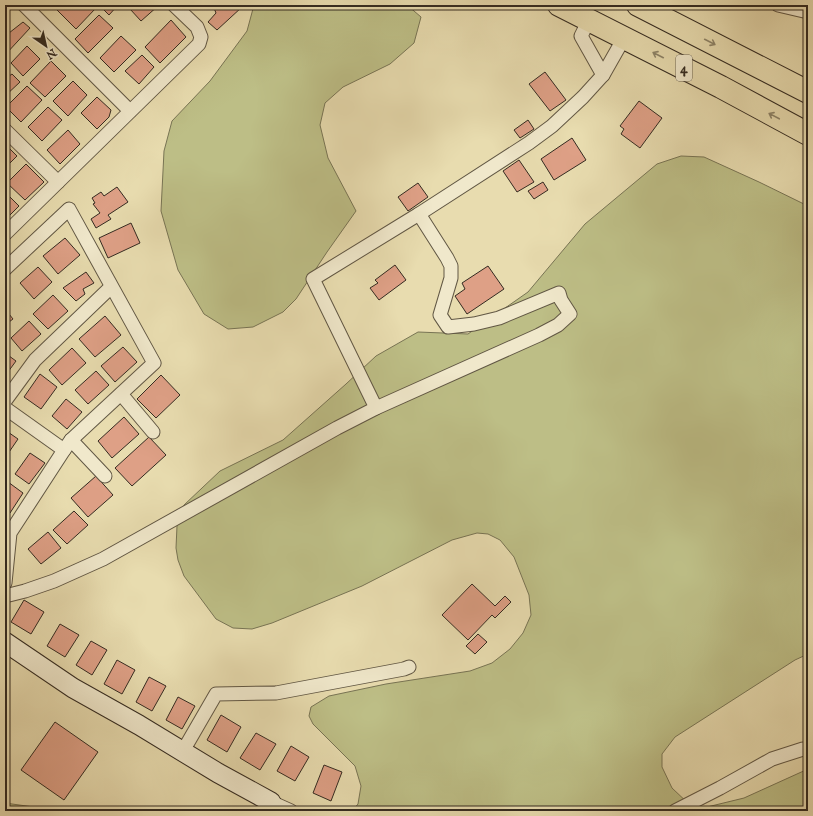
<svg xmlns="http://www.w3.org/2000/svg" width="813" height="816" viewBox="0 0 813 816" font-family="'IM FELL English',serif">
  <rect width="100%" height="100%" fill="#e8dcaf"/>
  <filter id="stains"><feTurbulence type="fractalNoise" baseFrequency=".005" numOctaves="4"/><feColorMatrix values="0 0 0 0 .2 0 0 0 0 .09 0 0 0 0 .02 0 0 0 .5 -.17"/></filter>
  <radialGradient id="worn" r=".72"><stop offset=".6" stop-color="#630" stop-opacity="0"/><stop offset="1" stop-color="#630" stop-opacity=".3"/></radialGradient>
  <!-- green -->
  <g fill="#bdbe86" stroke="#787454">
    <polygon points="254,5 407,5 421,17 414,43 390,64 343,87 325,103 320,125 328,158 356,211 327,252 296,299 283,312 253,327 228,329 204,314 178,270 161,211 164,151 172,121 210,81 247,31"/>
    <polygon points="681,156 704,157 759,182 808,206 808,654 795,660 675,737 662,754 662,767 672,788 691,806 703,808 744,798 808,769 808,811 352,811 358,804 361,786 355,766 313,724 309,716 311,707 329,696 386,684 470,671 492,663 510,649 523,633 531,615 529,595 514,557 500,540 488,534 477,533 452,540 362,586 272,623 252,629 233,628 216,619 184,576 178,560 176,548 177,526 184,505 220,471 283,440 346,384 376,356 418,332 468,334 528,292 585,224 657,164"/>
    <polygon points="5,803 55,810 60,811 5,811"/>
  </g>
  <!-- building -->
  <g fill="#dea086" stroke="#342b21">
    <polygon points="60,5 92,5 95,9 76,29 56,9"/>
    <polygon points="99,5 118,5 109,15"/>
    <polygon points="134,5 157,5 158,6 141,21 130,9"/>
    <polygon points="217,5 240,5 242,7 217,30 208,22 216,13 214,8"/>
    <polygon points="99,15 113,28 88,53 75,39"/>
    <polygon points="171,20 186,37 160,63 145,47"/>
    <polygon points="23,22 30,28 5,55 5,30 9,33"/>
    <polygon points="121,36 136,50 114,72 100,58"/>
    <polygon points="27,46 40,59 23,76 11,63"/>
    <polygon points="142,55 154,67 139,84 125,71"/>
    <polygon points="51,61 66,76 45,97 30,83"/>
    <polygon points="545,72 566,100 550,111 529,84"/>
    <polygon points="12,74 20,82 5,96 5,79"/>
    <polygon points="73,81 87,95 68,116 53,101"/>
    <polygon points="27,86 42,100 21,122 6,107"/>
    <polygon points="97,97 111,110 109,117 97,129 81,113"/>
    <polygon points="639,101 662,118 640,148 621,134 624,129 620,126"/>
    <polygon points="48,107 62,120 42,141 28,127"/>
    <polygon points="528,120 534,129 520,138 514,130"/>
    <polygon points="68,130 80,144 60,164 47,150"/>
    <polygon points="572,138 586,160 554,180 541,159"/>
    <polygon points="5,144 17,156 5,168"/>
    <polygon points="519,160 534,182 517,192 503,171"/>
    <polygon points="26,164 44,182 25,200 7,183"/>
    <polygon points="543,182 548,190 534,199 528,191"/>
    <polygon points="418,183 428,197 408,211 398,197"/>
    <polygon points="117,187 128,202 108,215 111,219 96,228 91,219 100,213 93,204 95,203 92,198 101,192 104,196"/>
    <polygon points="5,192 19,206 5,220"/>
    <polygon points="131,223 140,243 108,258 99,238"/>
    <polygon points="65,238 80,255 58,274 43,256"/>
    <polygon points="395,265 406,280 379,300 370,288 378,283 375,280"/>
    <polygon points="488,266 504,289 467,314 455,296 465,289 462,283"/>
    <polygon points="38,267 52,282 34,299 20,283"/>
    <polygon points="86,272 94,283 83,289 85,294 76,301 63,288"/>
    <polygon points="53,295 68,311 48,329 33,314"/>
    <polygon points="5,309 13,319 5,325"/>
    <polygon points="105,316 121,335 95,357 79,339"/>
    <polygon points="29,321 41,334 22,351 11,338"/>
    <polygon points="123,347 137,362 115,382 101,366"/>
    <polygon points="72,348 86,363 62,385 49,370"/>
    <polygon points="5,353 16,361 5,376"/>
    <polygon points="96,371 109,385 88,404 75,390"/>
    <polygon points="40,374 57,387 41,409 24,397"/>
    <polygon points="161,375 180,395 156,418 137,399"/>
    <polygon points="66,399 82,412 67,429 52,416"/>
    <polygon points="124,417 139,434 112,458 98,441"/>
    <polygon points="5,430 18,439 5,458"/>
    <polygon points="149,437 166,455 132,486 115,468"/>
    <polygon points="30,453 45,463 29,484 15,474"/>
    <polygon points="96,476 113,495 88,517 71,498"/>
    <polygon points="8,482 23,493 10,513 5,509 5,487"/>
    <polygon points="74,511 88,525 67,544 53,530"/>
    <polygon points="48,532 61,548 41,564 28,549"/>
    <polygon points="472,584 495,606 505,596 511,602 495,618 492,615 468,640 442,615"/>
    <polygon points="24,600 44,612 31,634 11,622"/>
    <polygon points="60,624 79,635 65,657 47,646"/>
    <polygon points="478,634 487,642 475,654 466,646"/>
    <polygon points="91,641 107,650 92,675 76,665"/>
    <polygon points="117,660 135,670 122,694 104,684"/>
    <polygon points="149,677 166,686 152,711 136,702"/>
    <polygon points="178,697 195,706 182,729 166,720"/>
    <polygon points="221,715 241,727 227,752 207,740"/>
    <polygon points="55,722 98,752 64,800 21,770"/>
    <polygon points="256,733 276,744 260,770 240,758"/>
    <polygon points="291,746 309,757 295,781 277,771"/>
    <polygon points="324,765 342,772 331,801 313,793"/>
  </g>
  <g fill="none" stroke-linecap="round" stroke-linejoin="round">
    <!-- street casing -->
    <g stroke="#615744" stroke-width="15">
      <g id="street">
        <polyline points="24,5 130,111"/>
        <polyline points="778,5 808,12"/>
        <polyline points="589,20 581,36 603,75"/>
        <polyline points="5,130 58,182"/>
        <polyline points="5,234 199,44 201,37 197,27 174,5"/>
        <polyline points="5,269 69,209 154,363 71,440 64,450 10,533 5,583"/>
        <polyline points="121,394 153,432"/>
        <polyline points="5,401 35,360 111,287"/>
        <polyline points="5,408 64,450"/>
        <polyline points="376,408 313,279 419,214 529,143 552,126 583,97 603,75 624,38"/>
        <polyline points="71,440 105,476"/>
        <polyline points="5,596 25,591 54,581 103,559 337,428 376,408 539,335 558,325 570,314 561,300 559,293 499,318 474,324 448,327 440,315 451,278 451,266 447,258 419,214"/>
        <polyline points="183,751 216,694 276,693 404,669 409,667"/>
        <polyline points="271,802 291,811"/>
        <polyline points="675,811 720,788 772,759 803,749 808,750"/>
      </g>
    </g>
    <!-- secondary casing -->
    <g stroke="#342b21" stroke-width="21">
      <polyline id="secondary" points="5,642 73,688 139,725 218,773 271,802"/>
    </g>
    <!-- highway casing -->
    <g stroke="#342b21" stroke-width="24">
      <g id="highway">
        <polyline points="559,5 721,87 808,134"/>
        <polyline points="638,5 808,92"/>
      </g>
    </g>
    <!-- street -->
    <use href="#street" stroke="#f0e8cb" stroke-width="13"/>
    <!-- secondary -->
    <use href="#secondary" stroke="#f0e8cb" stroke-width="19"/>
    <!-- highway -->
    <use href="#highway" stroke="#e8dcaf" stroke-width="22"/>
  </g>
  <!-- one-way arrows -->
  <defs><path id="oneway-shaft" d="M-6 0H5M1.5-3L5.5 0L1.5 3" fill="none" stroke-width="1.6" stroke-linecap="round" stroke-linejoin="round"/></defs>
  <g stroke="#8e8468">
    <use href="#oneway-shaft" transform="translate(710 42) rotate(27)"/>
    <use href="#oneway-shaft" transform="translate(658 55) rotate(-153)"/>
    <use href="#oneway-shaft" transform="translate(774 116) rotate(-152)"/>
  </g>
  <g text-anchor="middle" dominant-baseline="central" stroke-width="3" stroke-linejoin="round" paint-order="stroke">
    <!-- shield labels -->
    <rect fill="#f0e8cb" stroke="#6c6454" stroke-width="1" x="676" y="55" width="16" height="26" rx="3"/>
    <g font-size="15" font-weight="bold" fill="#342b21">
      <text x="684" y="68">4</text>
    </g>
  </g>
  <!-- margin -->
  <rect width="813" height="816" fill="none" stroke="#e8dcaf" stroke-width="20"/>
  <rect x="6" y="6" width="801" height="804" fill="none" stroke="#342b21" stroke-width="2"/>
  <rect x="10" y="10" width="793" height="796" fill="none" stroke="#342b21"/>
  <!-- north arrow -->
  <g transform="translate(46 46) rotate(146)" stroke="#f0e8cb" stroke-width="3" paint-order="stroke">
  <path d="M0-3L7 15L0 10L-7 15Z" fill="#342b21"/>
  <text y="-6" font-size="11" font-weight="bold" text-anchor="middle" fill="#342b21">N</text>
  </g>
  <rect width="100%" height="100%" filter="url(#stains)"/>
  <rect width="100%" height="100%" fill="url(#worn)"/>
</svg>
